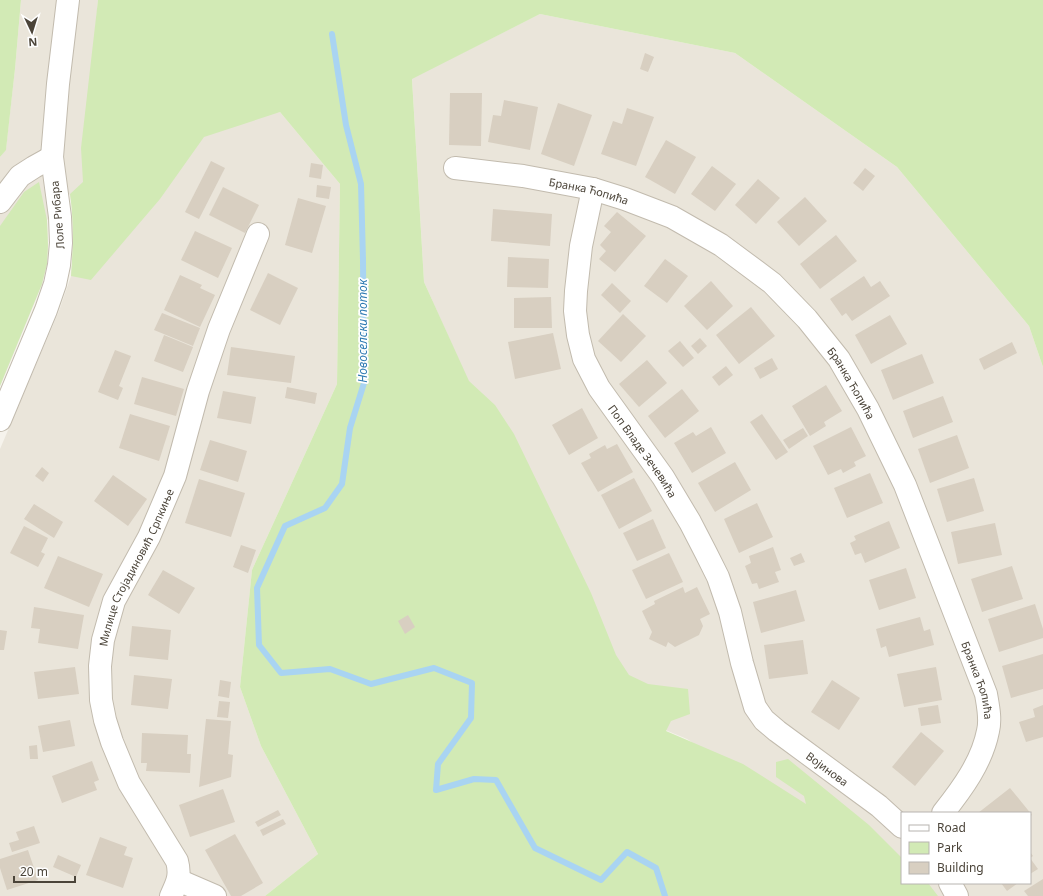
<svg xmlns="http://www.w3.org/2000/svg" width="1043" height="896" viewBox="0 0 1043 896" font-family="'Noto Sans',sans-serif">
  <rect width="100%" height="100%" fill="#f6f3ec"/>
  <!-- residential -->
  <g fill="#eae5da" fill-rule="evenodd">
    <polygon points="21,0 98,0 94,44 187,124 280,112 340,184 337,384 252,570 240,687 261,746 318,854 265,896 0,896 0,449 59,311 71,276 74,243 73,212 70,194 47,220 48,245 47,264 42,284 0,386 0,157 6,149 15,69"/>
    <path d="M 540,14 L 735,53 L 897,167 L 1029,326 L 1043,367 L 1043,896 L 914,896 L 687,739 L 615,709 L 424,282 L 412,78 ZM 902,813 L 1030,813 L 1030,883 L 902,883 Z"/>
  </g>
  <!-- green -->
  <g fill="#d2eab5">
    <polygon points="0,0 21,0 15,69 6,150 0,157"/>
    <path d="M 98,0 L 1043,0 L 1043,367 L 1029,326 L 897,167 L 735,53 L 540,14 L 412,79 L 424,282 L 469,381 L 495,405 L 514,434 L 591,593 L 616,655 L 629,675 L 648,684 L 688,689 L 690,714 L 671,721 L 666,731 L 743,764 L 806,804 L 804,796 L 776,777 L 776,762 L 788,759 L 869,825 L 902,858 L 902,883 L 928,883 L 938,896 L 265,896 L 318,854 L 261,746 L 240,687 L 252,570 L 337,384 L 340,184 L 280,112 L 204,137 L 160,199 L 91,280 L 71,276 C 73,248 74,222 70,194 L 83,182 L 81,148 Z"/>
    <polygon points="39,182 47,220 48,245 47,264 42,284 0,386 0,226 24,192"/>
  </g>
  <g fill="none" stroke-linecap="round" stroke-linejoin="round">
    <!-- stream -->
    <polyline stroke="#a9d4f2" stroke-width="6" points="332,34 346,125 361,184 363,260 364,383 350,428 342,484 325,508 285,526 257,588 259,645 281,673 330,669 371,684 434,668 472,683 471,718 438,764 436,790 474,779 496,780 535,848 601,880 627,852 656,868 665,896"/>
  </g>
  <!-- building -->
  <g fill="#d8cfc1">
    <polygon points="645,53 654,57 648,72 640,69"/>
    <polygon points="450,93 482,93 481,146 449,145"/>
    <polygon points="504,100 538,107 530,150 488,142 493,115 501,116"/>
    <polygon points="558,103 592,115 574,166 541,154"/>
    <polygon points="627,108 654,117 636,166 601,154 613,121 622,124"/>
    <polygon points="666,140 696,157 675,194 645,177"/>
    <polygon points="211,161 225,168 199,219 185,212"/>
    <polygon points="311,163 323,165 321,179 309,177"/>
    <polygon points="712,166 736,184 715,211 691,194"/>
    <polygon points="865,168 875,176 863,191 853,183"/>
    <polygon points="758,179 780,198 756,224 735,205"/>
    <polygon points="317,185 331,187 329,199 316,197"/>
    <polygon points="223,187 259,205 245,233 209,215"/>
    <polygon points="805,197 827,221 799,246 777,222"/>
    <polygon points="298,198 326,206 312,253 285,245"/>
    <polygon points="493,209 552,214 550,246 491,241"/>
    <polygon points="617,212 646,236 615,272 599,259 606,251 600,245 611,232 604,226"/>
    <polygon points="195,231 232,248 218,278 181,260"/>
    <polygon points="836,235 857,261 820,289 800,264"/>
    <polygon points="508,257 549,259 548,288 507,287"/>
    <polygon points="665,259 688,276 667,303 644,286"/>
    <polygon points="268,273 298,288 280,325 250,310"/>
    <polygon points="180,275 202,285 200,288 215,295 200,327 164,310"/>
    <polygon points="864,276 871,287 880,281 890,296 852,321 846,313 842,316 830,299"/>
    <polygon points="711,281 733,306 707,330 684,306"/>
    <polygon points="612,283 631,301 620,313 601,295"/>
    <polygon points="551,297 552,328 514,328 514,298"/>
    <polygon points="751,307 775,336 739,364 716,335"/>
    <polygon points="162,313 200,328 193,346 154,330"/>
    <polygon points="623,314 646,336 621,362 598,341"/>
    <polygon points="890,315 907,344 871,364 855,335"/>
    <polygon points="553,333 561,369 515,379 508,342"/>
    <polygon points="164,335 193,347 183,372 154,361"/>
    <polygon points="700,338 707,346 698,354 691,346"/>
    <polygon points="680,341 694,358 683,367 668,351"/>
    <polygon points="1012,342 1017,353 984,370 979,359"/>
    <polygon points="231,347 295,356 291,383 227,375"/>
    <polygon points="115,350 131,356 119,386 123,388 118,400 98,392"/>
    <polygon points="922,354 934,383 893,400 881,370"/>
    <polygon points="772,358 778,369 760,379 754,368"/>
    <polygon points="647,360 667,383 639,407 619,384"/>
    <polygon points="726,366 733,375 719,386 712,377"/>
    <polygon points="142,377 184,389 176,416 134,404"/>
    <polygon points="826,385 842,411 824,422 826,426 810,436 792,406"/>
    <polygon points="287,387 317,393 315,404 285,398"/>
    <polygon points="682,389 699,411 665,438 648,416"/>
    <polygon points="223,391 256,397 251,424 217,418"/>
    <polygon points="943,396 953,422 913,438 903,411"/>
    <polygon points="582,408 598,438 569,455 552,425"/>
    <polygon points="130,414 170,426 159,461 119,448"/>
    <polygon points="762,414 788,452 776,460 750,422"/>
    <polygon points="711,427 726,453 692,473 674,443 693,432 696,436"/>
    <polygon points="851,427 866,456 854,462 856,466 843,473 841,469 828,475 813,446"/>
    <polygon points="803,428 808,436 789,449 783,440"/>
    <polygon points="957,435 969,468 930,483 918,449"/>
    <polygon points="210,440 247,451 238,482 200,470"/>
    <polygon points="617,444 633,472 598,492 581,463 591,458 589,454 605,445 607,449"/>
    <polygon points="735,462 751,490 715,512 698,483"/>
    <polygon points="42,467 49,473 43,482 35,476"/>
    <polygon points="870,473 883,503 847,518 834,488"/>
    <polygon points="113,475 147,499 128,526 94,501"/>
    <polygon points="634,478 652,511 619,529 601,495"/>
    <polygon points="974,478 984,511 947,522 937,489"/>
    <polygon points="199,479 245,493 231,537 185,523"/>
    <polygon points="757,503 773,537 739,553 724,519"/>
    <polygon points="34,504 63,522 54,538 24,519"/>
    <polygon points="653,519 666,548 637,561 623,533"/>
    <polygon points="889,521 900,548 865,563 861,553 855,555 850,543 856,540 854,536"/>
    <polygon points="995,523 1002,555 958,564 951,532"/>
    <polygon points="24,526 48,538 41,552 45,554 38,567 10,553"/>
    <polygon points="241,545 256,550 248,573 233,567"/>
    <polygon points="773,547 781,570 775,572 779,582 759,589 757,583 752,584 745,566 751,563 749,556"/>
    <polygon points="669,553 683,582 646,599 632,570"/>
    <polygon points="801,553 805,562 794,566 790,558"/>
    <polygon points="58,556 103,574 89,607 44,588"/>
    <polygon points="1012,566 1023,599 982,612 971,579"/>
    <polygon points="906,568 916,598 879,610 869,580"/>
    <polygon points="163,570 195,588 179,614 148,595"/>
    <polygon points="683,587 685,593 697,587 710,614 700,619 703,626 699,635 675,647 668,642 666,647 649,639 652,632 642,611 655,604 654,601"/>
    <polygon points="796,590 805,621 761,633 753,602"/>
    <polygon points="1035,604 1043,629 1043,638 999,652 988,619"/>
    <polygon points="34,607 84,615 78,649 38,643 40,629 31,628"/>
    <polygon points="408,615 415,627 405,634 398,621"/>
    <polygon points="920,617 924,631 930,629 934,645 889,657 886,646 881,648 876,629"/>
    <polygon points="132,626 171,630 168,660 129,656"/>
    <polygon points="0,630 7,631 4,650 0,650"/>
    <polygon points="803,640 808,674 769,679 764,645"/>
    <polygon points="1043,654 1043,689 1011,698 1002,666"/>
    <polygon points="75,667 79,694 38,699 34,672"/>
    <polygon points="936,667 942,700 904,707 897,674"/>
    <polygon points="134,675 172,679 168,709 131,705"/>
    <polygon points="220,680 231,682 229,698 218,696"/>
    <polygon points="832,680 860,698 839,730 811,712"/>
    <polygon points="219,701 230,702 228,718 217,717"/>
    <polygon points="938,705 941,723 921,726 918,708"/>
    <polygon points="1043,705 1043,737 1026,742 1019,722 1035,717 1033,709"/>
    <polygon points="206,719 231,721 228,754 233,755 231,777 199,787"/>
    <polygon points="70,720 75,746 43,752 38,726"/>
    <polygon points="921,732 944,751 915,786 892,767"/>
    <polygon points="142,733 188,735 187,754 191,754 190,773 146,771 147,763 141,763"/>
    <polygon points="37,745 38,759 30,759 29,746"/>
    <polygon points="92,761 99,780 94,782 97,790 62,803 52,776"/>
    <polygon points="1010,788 1032,815 1030,816 1030,813 978,813"/>
    <polygon points="223,789 235,822 190,837 179,805"/>
    <polygon points="278,810 281,815 258,827 255,822"/>
    <polygon points="283,819 286,824 263,836 260,830"/>
    <polygon points="34,826 40,843 12,852 9,843 19,840 16,832"/>
    <polygon points="235,834 263,883 241,896 231,896 205,850"/>
    <polygon points="100,837 127,847 124,855 133,858 123,888 86,875"/>
    <polygon points="28,850 38,880 7,890 0,868 0,859"/>
    <polygon points="1030,852 1033,856 1030,858 1038,869 1030,874"/>
    <polygon points="58,855 81,865 76,877 53,867"/>
    <polygon points="1043,879 1043,896 1028,896 1024,891"/>
    <polygon points="1001,883 1018,883 1007,891"/>
  </g>
  <g fill="none" stroke-linecap="round" stroke-linejoin="round">
    <!-- minor casing -->
    <g stroke="#c2bbae" stroke-width="24">
      <g id="minor">
        <path id="s1" d="M 455,168 L 523,176 L 593,189 L 625,199 L 672,217 L 721,245 L 772,283 L 807,319 L 839,359 L 868,409 L 905,485 L 986,694 C 988,706 991,719 988,731 C 982,762 962,789 943,813"/>
        <path id="s2" d="M 593,189 L 581,246 L 576,291 L 575,311 L 578,335 L 584,359 L 599,388 L 663,477 L 690,522 L 706,553 L 718,577 L 730,612 L 742,663 L 755,707 L 764,720 L 777,731 L 879,806 L 902,827"/>
        <polyline points="0,202 20,176 34,167 52,157"/>
        <polyline points="0,420 46,310 55,284 59,265 61,243 60,217 52,157 58,84 68,0"/>
        <polyline points="178,880 215,896"/>
        <polyline points="950,883 957,896"/>
        <path id="s3" d="M 171,896 C 177,883 181,876 177,861 L 129,783 L 112,742 L 105,720 L 101,700 L 100,666 L 103,640 L 114,601 L 149,537 L 175,476 L 198,391 L 219,329 L 258,234"/>
      </g>
    </g>
    <!-- minor -->
    <use href="#minor" stroke="#fff" stroke-width="22"/>
  </g>
  <g text-anchor="middle" dominant-baseline="central" stroke-width="3.5" stroke-linejoin="round" paint-order="stroke">
    <!-- street labels -->
    <g font-size="11" fill="#4b4439" stroke="#fff">
      <text stroke="none"><textPath href="#s1" startOffset="136">Бранка Ћопића</textPath></text>
      <text transform="translate(57 215) rotate(-95)">Лоле Рибара</text>
      <text stroke="none"><textPath href="#s1" startOffset="472">Бранка Ћопића</textPath></text>
      <text stroke="none"><textPath href="#s2" startOffset="282">Поп Владе Зечевића</textPath></text>
      <text stroke="none"><textPath href="#s3" startOffset="356">Милице Стојадиновић Српкиње</textPath></text>
      <text stroke="none"><textPath href="#s1" startOffset="796">Бранка Ћопића</textPath></text>
      <text stroke="none"><textPath href="#s2" startOffset="660">Војинова</textPath></text>
    </g>
    <!-- water labels -->
    <g font-size="12" font-style="italic" fill="#2e7ab2" stroke="#fff">
      <text transform="translate(362 331) rotate(-90)">Новоселски поток</text>
    </g>
  </g>
  <!-- legend -->
  <rect x="901" y="812" width="130" height="72" fill="#ffffff" stroke="#b7b4b0"/>
  <rect x="909" y="825" width="20" height="6" fill="#ffffff" stroke="#b7b4b0"/>
  <text x="937" y="832" font-size="12" fill="#4b4439">Road</text>
  <rect x="909" y="842" width="20" height="12" fill="#d2eab5" stroke="#b7b4b0"/>
  <text x="937" y="852" font-size="12" fill="#4b4439">Park</text>
  <rect x="909" y="862" width="20" height="12" fill="#d8cfc1" stroke="#b7b4b0"/>
  <text x="937" y="872" font-size="12" fill="#4b4439">Building</text>
  <!-- north arrow -->
  <g transform="translate(32 32) rotate(176)" stroke="#ffffff" stroke-width="3" paint-order="stroke">
  <path d="M0-3L7 15L0 10L-7 15Z" fill="#4b4439"/>
  <text y="-6" font-size="11" font-weight="bold" text-anchor="middle" fill="#4b4439">N</text>
  </g>
  <!-- scale -->
  <path d="M14 876v6h61v-6" fill="none" stroke="#4b4439" stroke-width="2"/>
  <text x="20" y="876" font-size="12" fill="#4b4439" stroke="#ffffff" stroke-width="3" paint-order="stroke">20 m</text>
</svg>
